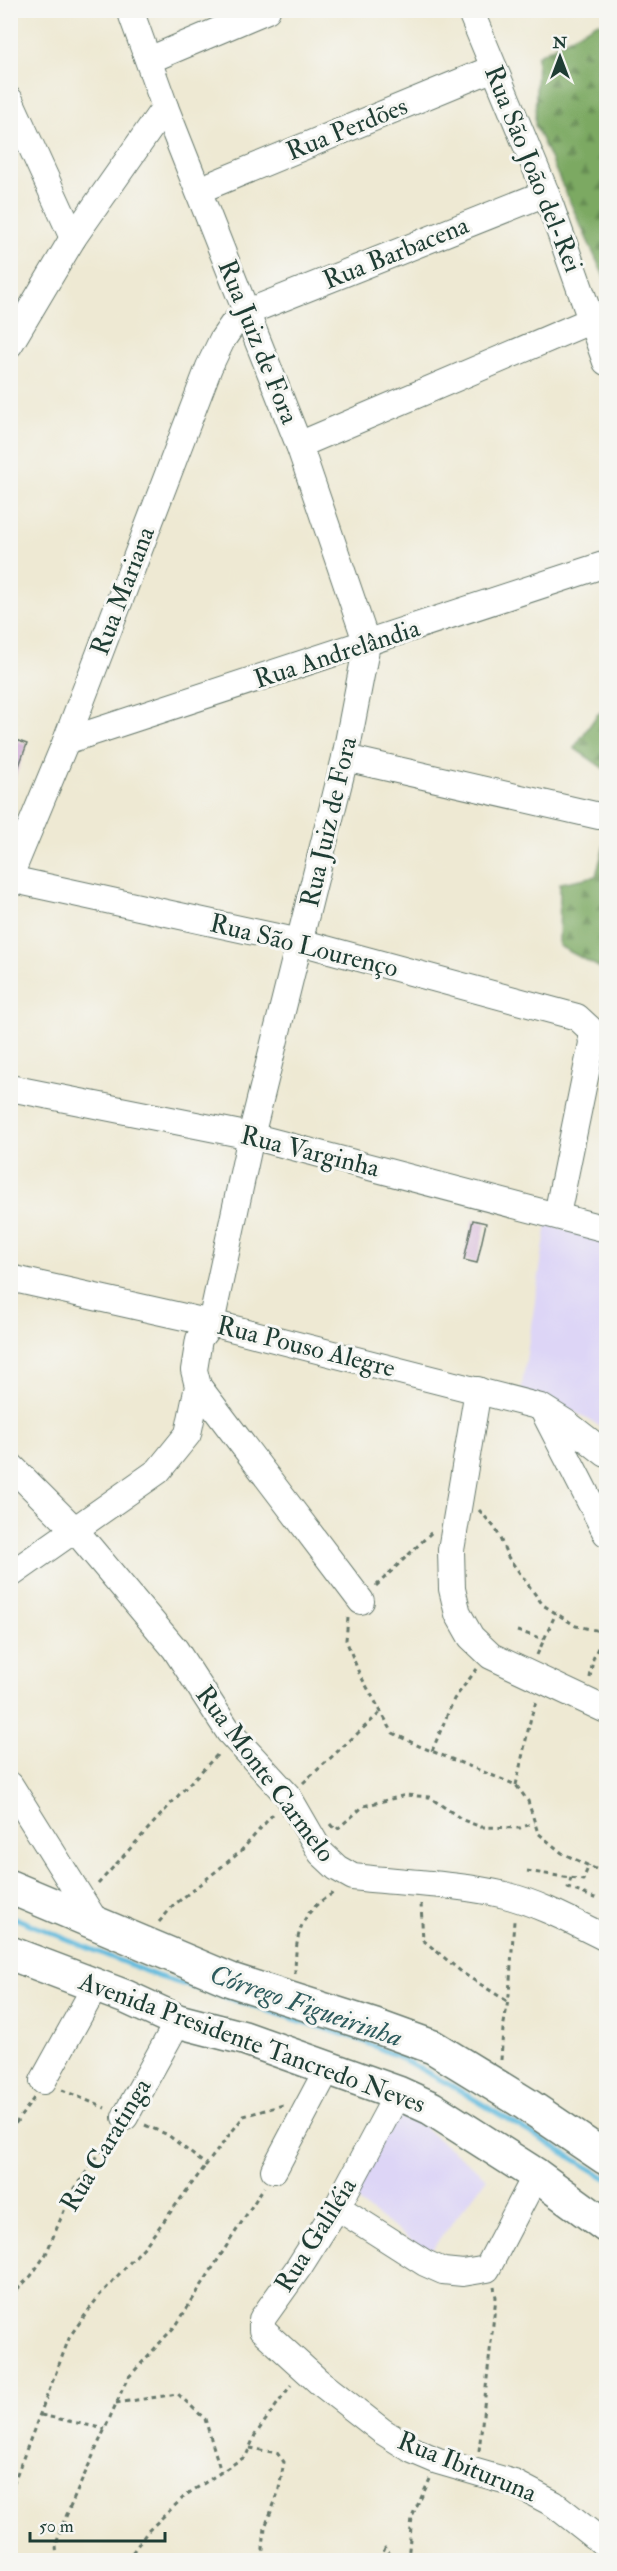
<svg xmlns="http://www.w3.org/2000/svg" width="617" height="2571" viewBox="0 0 617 2571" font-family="'IM FELL Double Pica',serif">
  <defs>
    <pattern id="forest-firs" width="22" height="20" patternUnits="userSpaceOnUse" patternTransform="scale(1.5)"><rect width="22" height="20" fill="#7ca962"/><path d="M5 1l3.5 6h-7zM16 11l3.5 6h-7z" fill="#658b52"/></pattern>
  </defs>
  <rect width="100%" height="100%" fill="#f6f6f2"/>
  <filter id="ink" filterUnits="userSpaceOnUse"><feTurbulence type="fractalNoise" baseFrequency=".0167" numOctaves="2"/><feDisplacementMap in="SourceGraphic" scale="12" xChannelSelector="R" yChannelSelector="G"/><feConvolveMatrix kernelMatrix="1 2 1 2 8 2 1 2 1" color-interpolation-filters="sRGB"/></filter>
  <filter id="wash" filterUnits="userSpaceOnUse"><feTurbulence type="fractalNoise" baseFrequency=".008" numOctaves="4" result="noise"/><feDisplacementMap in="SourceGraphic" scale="24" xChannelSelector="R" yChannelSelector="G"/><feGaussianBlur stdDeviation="1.35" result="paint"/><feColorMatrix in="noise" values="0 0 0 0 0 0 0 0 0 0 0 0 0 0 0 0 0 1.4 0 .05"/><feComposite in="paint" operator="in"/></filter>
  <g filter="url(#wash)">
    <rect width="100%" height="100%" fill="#eee9d3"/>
    <!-- built -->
    <g fill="#ddd5f6">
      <polygon points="547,1224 606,1239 606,1395 603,1429 587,1418 543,1398 521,1392"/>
      <polygon points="402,2105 429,2124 426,2130 487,2178 429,2253 348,2195"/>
    </g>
    <!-- forest -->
    <g fill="url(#forest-firs)" stroke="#4e734b" stroke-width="1.5">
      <polygon points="598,22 606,27 606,281 535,125 537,56"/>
      <polygon points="606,708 606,770 574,748 597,715"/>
      <polygon points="606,839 606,971 559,946 560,883 596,876"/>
    </g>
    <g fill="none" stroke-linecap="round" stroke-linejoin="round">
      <!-- stream -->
      <polyline stroke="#5fbadd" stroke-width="5" points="10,1916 157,1976 355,2038 397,2056 452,2086 606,2178"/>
    </g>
    <g id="blocks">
      <!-- building -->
      <g fill="#cda6d2">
        <polygon points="10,738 27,744 12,785 10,785"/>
        <polygon points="473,1220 486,1223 477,1263 464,1260"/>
      </g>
    </g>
  </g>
  <g filter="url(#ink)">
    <use href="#blocks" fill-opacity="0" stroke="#67796c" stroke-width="1.5"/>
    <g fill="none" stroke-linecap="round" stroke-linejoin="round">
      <!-- minor casing -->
      <g stroke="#67796c" stroke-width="28">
        <g id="minor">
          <polyline points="470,10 546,193 606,362"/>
          <polyline points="149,60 267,10"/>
          <polyline points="10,100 73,238"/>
          <polyline points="199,190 494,68"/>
          <polyline points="10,344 73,238 165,107"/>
          <polyline points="299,445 592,320"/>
          <polyline points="66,741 606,564"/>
          <polyline points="345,758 599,816"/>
          <polyline points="10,876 66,741 209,367 222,340 233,324 245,313 546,193"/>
          <polyline points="10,879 300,942 577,1017 590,1029 592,1043 557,1215"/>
          <polyline points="10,1088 251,1136 606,1229"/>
          <polyline points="10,1278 211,1323 541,1407 565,1422 606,1454"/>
          <polyline points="198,1386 361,1601"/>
          <polyline points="478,1390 451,1550 452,1589 458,1614 471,1637 491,1656 606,1710"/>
          <polyline points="543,1410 606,1533"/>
          <path d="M 10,1465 L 75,1530 L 175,1649 L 229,1732 L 288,1796 L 321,1853 L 337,1868 L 353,1877 C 403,1883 455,1883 505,1895 C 540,1904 573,1922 606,1938"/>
          <polyline points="10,1575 158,1471 188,1434 198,1386 194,1370 199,1339 211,1323 251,1136 345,758 367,644 299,445 165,107 130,10"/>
          <polyline points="10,1785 97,1924"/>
          <polyline points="43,2081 95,1987"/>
          <polyline points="398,2093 337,2207 299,2267 262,2319 262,2330 318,2381 382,2431 412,2450 438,2461 514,2483 554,2504 606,2545"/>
          <polyline points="125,2117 178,2021"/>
          <polyline points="274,2170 328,2068"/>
          <polyline points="337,2207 425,2263 443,2271 463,2273 487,2269 536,2175"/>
        </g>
      </g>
      <!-- major casing -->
      <g stroke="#67796c" stroke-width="36">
        <g id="major">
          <polyline points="10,1887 231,1980 375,2026 433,2047 526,2104 606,2158"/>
          <polyline points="10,1953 126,1997 178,2021 244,2038 398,2093 431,2108 536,2175 606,2226"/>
        </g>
      </g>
      <!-- path -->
      <g stroke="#67796c" stroke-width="3" stroke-dasharray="4.5 4.5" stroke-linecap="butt">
        <polyline points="479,1510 496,1529 508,1557 543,1605 576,1626 605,1632"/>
        <polyline points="376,1586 432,1532"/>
        <polyline points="348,1618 346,1640 359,1673 393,1733 419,1746 516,1785 528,1801 538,1833 562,1853 606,1874"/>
        <polyline points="517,1631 544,1639"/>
        <polyline points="537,1655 556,1613"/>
        <polyline points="590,1678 593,1659 606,1629"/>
        <polyline points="432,1751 454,1699 477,1669"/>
        <polyline points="303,1783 381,1712"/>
        <polyline points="516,1785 531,1717 537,1699"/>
        <polyline points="331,1824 336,1830 364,1806 406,1795 429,1797 463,1820 481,1827 520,1828 534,1823"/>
        <polyline points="527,1871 583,1880 589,1865"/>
        <polyline points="571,1878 568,1888 598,1899"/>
        <polyline points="98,1884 187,1786 220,1752"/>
        <polyline points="421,1904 423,1940 464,1974 507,2001"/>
        <polyline points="159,1922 174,1905 240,1852 273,1814"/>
        <path d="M 295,1974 C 296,1935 298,1913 335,1892"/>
        <polyline points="501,2060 503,2029 509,1995 514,1921"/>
        <polyline points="62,2090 105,2108"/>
        <polyline points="145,2125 168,2135 206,2165 244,2116 283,2105"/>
        <polyline points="10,2131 34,2098"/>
        <polyline points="10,2296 31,2276 46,2254 71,2194 113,2134"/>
        <polyline points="116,2403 178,2394 205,2419 221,2472"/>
        <polyline points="41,2415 105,2429"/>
        <polyline points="250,2448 277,2453 284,2462 278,2494 265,2527 262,2560"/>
        <polyline points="479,2451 496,2297 494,2287"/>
        <polyline points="10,2492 70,2336 99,2296 145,2246 206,2165"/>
        <polyline points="57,2560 56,2546 60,2530 127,2379 177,2324 264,2187"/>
        <polyline points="127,2560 148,2531 186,2495 246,2456 255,2435 291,2385"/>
        <polyline points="380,2560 385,2548 395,2560"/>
        <polyline points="408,2560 412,2517 430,2479"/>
      </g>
      <!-- minor -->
      <use href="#minor" stroke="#fff" stroke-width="26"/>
      <!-- major -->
      <use href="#major" stroke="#fff" stroke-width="33"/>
    </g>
  </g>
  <g text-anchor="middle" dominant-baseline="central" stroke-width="6" stroke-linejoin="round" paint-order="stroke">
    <!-- street labels -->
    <g font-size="26" fill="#1f3d34" stroke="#f6f6f2">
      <text transform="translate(347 129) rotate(-22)">Rua Perdões</text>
      <text transform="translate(533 169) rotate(68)">Rua São João del-Rei</text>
      <text transform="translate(396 253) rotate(-22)">Rua Barbacena</text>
      <text transform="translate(258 342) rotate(68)">Rua Juiz de Fora</text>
      <text transform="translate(123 591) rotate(-69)">Rua Mariana</text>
      <text transform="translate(337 654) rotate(-18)">Rua Andrelândia</text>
      <text transform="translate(329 822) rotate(-77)">Rua Juiz de Fora</text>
      <text transform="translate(304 946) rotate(14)">Rua São Lourenço</text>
      <text transform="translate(310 1152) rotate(14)">Rua Varginha</text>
      <text transform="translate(306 1347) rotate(14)">Rua Pouso Alegre</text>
      <text transform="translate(265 1774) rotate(53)">Rua Monte Carmelo</text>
      <text transform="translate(252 2043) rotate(20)">Avenida Presidente Tancredo Neves</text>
      <text transform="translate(106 2145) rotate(-59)">Rua Caratinga</text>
      <text transform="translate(316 2235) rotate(-58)">Rua Galiléia</text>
      <text transform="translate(467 2467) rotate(22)">Rua Ibituruna</text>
    </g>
    <!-- water labels -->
    <g font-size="27" font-style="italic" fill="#2f5c5e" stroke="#f6f6f2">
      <text transform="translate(306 2006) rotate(19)">Córrego Figueirinha</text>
    </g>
  </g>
  <!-- margin -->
  <rect width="617" height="2571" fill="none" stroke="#f6f6f2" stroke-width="36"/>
  <!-- north arrow -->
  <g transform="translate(560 57)" stroke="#f6f6f2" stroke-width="4.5" paint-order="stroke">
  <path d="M0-4.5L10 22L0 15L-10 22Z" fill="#1f3d34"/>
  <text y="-9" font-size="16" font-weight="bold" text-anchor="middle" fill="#1f3d34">N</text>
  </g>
  <!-- scale -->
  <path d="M30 2532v9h135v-9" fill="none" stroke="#1f3d34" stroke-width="3"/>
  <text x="39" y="2532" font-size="18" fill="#1f3d34" stroke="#f6f6f2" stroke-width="4.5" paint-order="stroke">50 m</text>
</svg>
